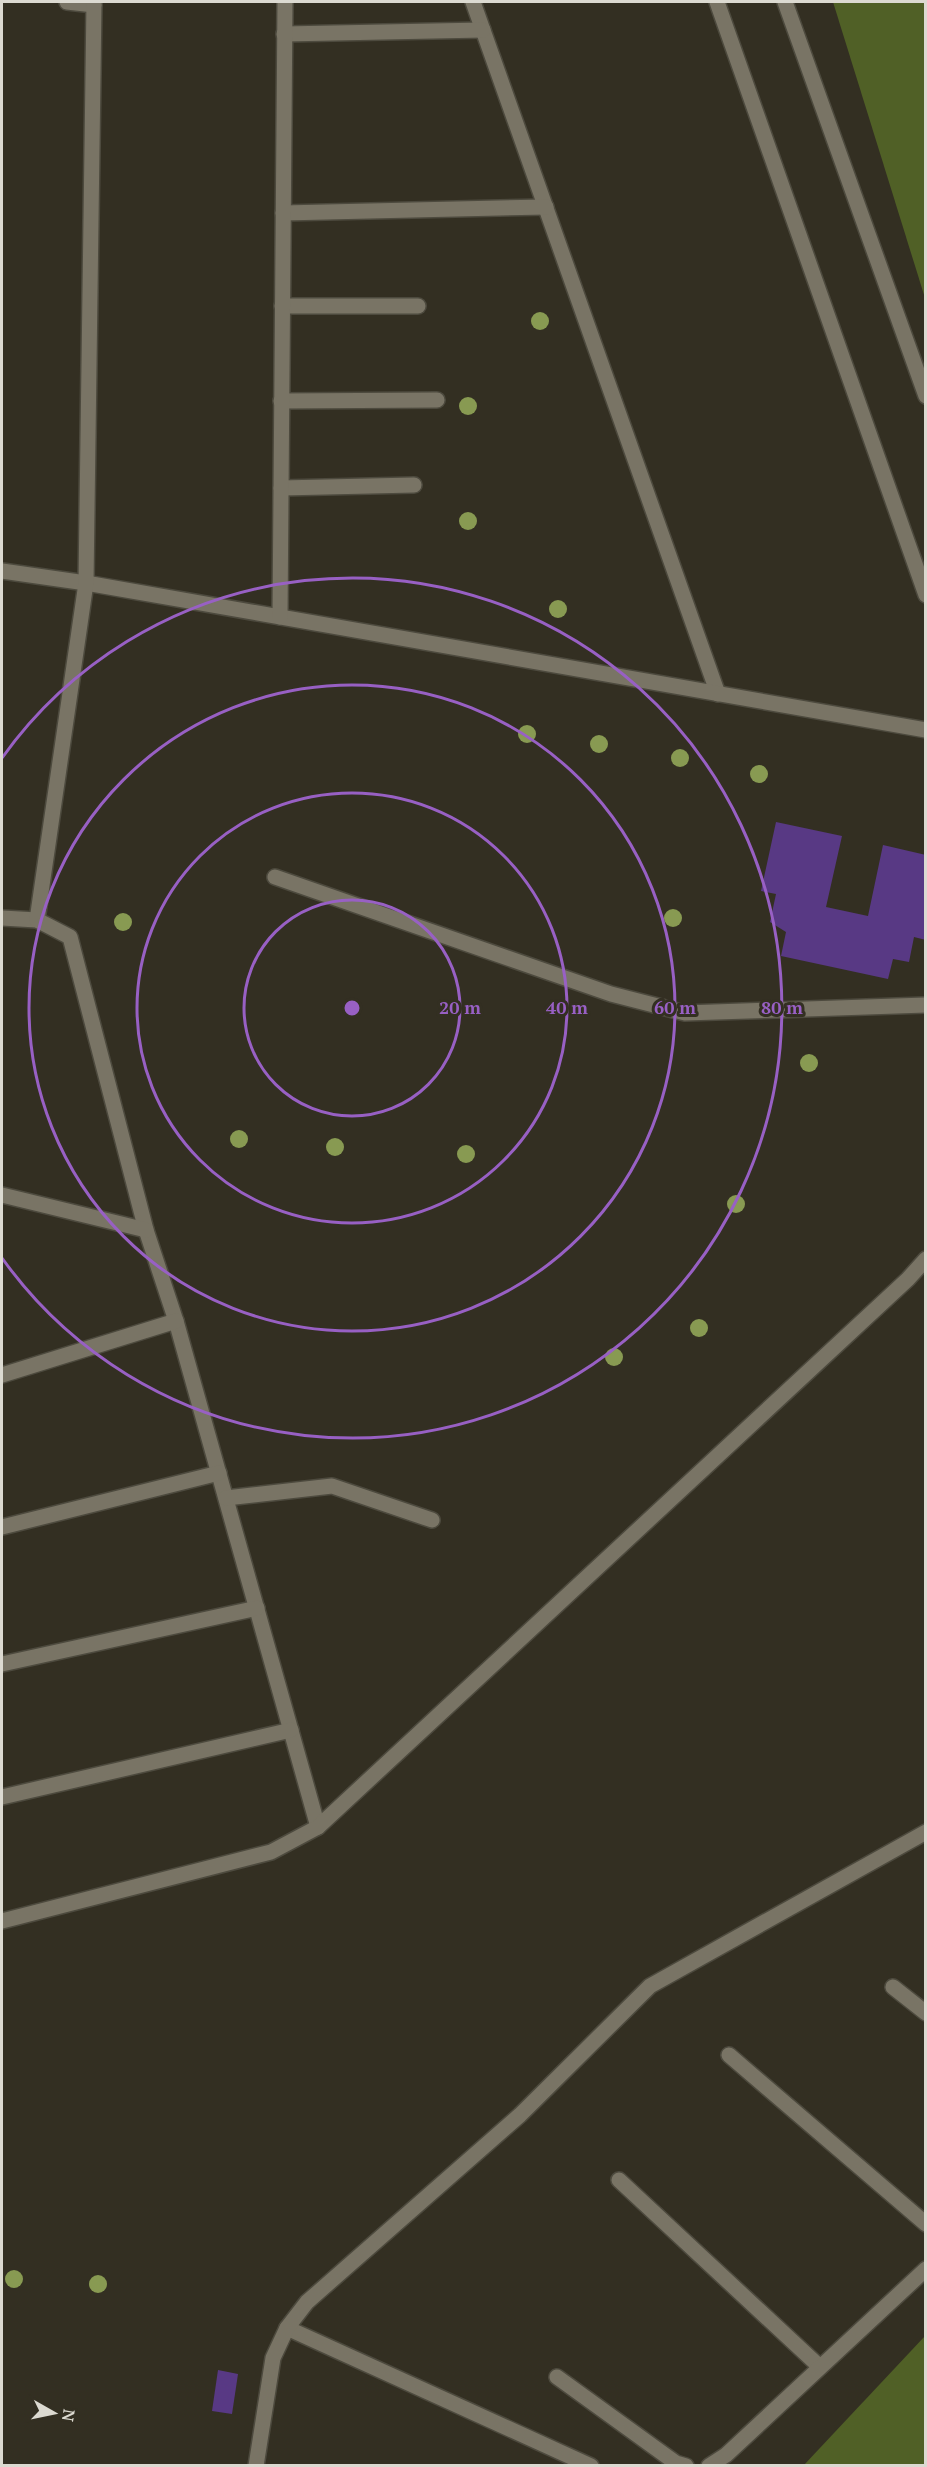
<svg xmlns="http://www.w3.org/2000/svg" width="927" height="2467" viewBox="0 0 927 2467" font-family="'PT Serif',serif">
  <rect width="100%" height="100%" fill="#332f22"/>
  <!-- green -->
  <g fill="#506026">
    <polygon points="833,2 925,2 925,298"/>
    <polygon points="925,2336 925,2465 804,2465"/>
  </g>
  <!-- building -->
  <g fill="#583984">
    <polygon points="776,822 842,836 826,907 868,916 883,845 926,855 926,940 914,937 909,962 893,959 888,979 781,956 786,932 770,922 776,894 761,891"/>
    <polygon points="218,2370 238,2374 232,2414 212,2411"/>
  </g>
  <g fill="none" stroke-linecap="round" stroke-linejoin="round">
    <!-- service casing -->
    <g stroke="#4d4a3e" stroke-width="18">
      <polyline id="service" points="275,877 611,994 685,1013 926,1005"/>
    </g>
    <!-- minor casing -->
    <g stroke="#4d4a3e" stroke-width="18">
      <g id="minor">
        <polyline points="67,2 94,5"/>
        <polyline points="473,2 718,694"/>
        <polyline points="284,34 483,30"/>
        <polyline points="283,213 546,207"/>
        <polyline points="282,306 418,306"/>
        <polyline points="281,401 437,400"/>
        <polyline points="281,488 414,485"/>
        <polyline points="2,571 86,583 926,730"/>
        <polyline points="280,617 285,2"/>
        <polyline points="2,918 37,920 70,937 146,1230 176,1321 318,1827"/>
        <polyline points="37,920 86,583 94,2"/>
        <polyline points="2,1195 146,1230"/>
        <polyline points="2,1375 176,1321"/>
        <polyline points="226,1498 332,1486 432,1520"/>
        <polyline points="2,1527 219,1473"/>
        <polyline points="2,1664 257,1608"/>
        <polyline points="2,1797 291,1730"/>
        <polyline points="893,1987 926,2013"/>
        <polyline points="729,2055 926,2224"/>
        <polyline points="619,2180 820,2367"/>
        <polyline points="287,2328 591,2466"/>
        <polyline points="557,2377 676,2463 686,2466"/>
        <polyline points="256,2466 273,2358 287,2328 307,2302 520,2115 650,1986 926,1832"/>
        <polyline points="709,2466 726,2455 926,2269"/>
      </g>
    </g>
    <!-- tertiary casing -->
    <g stroke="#4d4a3e" stroke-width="18">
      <g id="tertiary">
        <polyline points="717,2 926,595"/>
        <polyline points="785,2 926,396"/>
        <polyline points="2,1921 271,1852 318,1827 908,1279 926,1259"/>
      </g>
    </g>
    <!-- service -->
    <use href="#service" stroke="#797465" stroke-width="15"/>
    <!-- minor -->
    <use href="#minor" stroke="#797465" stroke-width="15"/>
    <!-- tertiary -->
    <use href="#tertiary" stroke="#797465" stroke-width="15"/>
  </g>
  <!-- trees -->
  <g fill="#889a52">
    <circle cx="540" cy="321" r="9"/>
    <circle cx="468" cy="406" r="9"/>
    <circle cx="468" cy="521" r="9"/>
    <circle cx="558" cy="609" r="9"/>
    <circle cx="527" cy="734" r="9"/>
    <circle cx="599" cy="744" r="9"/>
    <circle cx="680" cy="758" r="9"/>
    <circle cx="759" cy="774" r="9"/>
    <circle cx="673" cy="918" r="9"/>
    <circle cx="123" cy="922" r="9"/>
    <circle cx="809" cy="1063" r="9"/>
    <circle cx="239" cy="1139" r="9"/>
    <circle cx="335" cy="1147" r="9"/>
    <circle cx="466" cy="1154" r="9"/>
    <circle cx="736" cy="1204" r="9"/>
    <circle cx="699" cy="1328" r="9"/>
    <circle cx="614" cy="1357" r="9"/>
    <circle cx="14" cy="2279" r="9"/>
    <circle cx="98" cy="2284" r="9"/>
  </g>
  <!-- distance rings -->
  <g fill="none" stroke="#9860c4" stroke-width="3">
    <circle cx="352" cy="1008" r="108"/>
    <circle cx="352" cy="1008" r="215"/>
    <circle cx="352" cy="1008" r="323"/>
    <path d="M2 758A430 430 0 1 1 2 1258"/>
  </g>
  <circle cx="352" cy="1008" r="9" fill="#9860c4" stroke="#332f22" stroke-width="3"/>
  <g font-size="18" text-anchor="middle" font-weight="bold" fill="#9860c4" stroke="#332f22" stroke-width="6" stroke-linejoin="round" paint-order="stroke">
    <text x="460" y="1014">20 m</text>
    <text x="567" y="1014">40 m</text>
    <text x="675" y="1014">60 m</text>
    <text x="782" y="1014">80 m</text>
  </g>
  <!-- border -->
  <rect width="927" height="2467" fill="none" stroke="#dcdad1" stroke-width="6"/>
  <!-- north arrow -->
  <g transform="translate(54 2413) rotate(99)" stroke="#332f22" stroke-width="4.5" paint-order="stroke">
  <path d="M0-4.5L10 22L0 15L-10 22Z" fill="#dcdad1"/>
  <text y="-9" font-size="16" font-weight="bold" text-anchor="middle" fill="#dcdad1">N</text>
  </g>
</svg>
